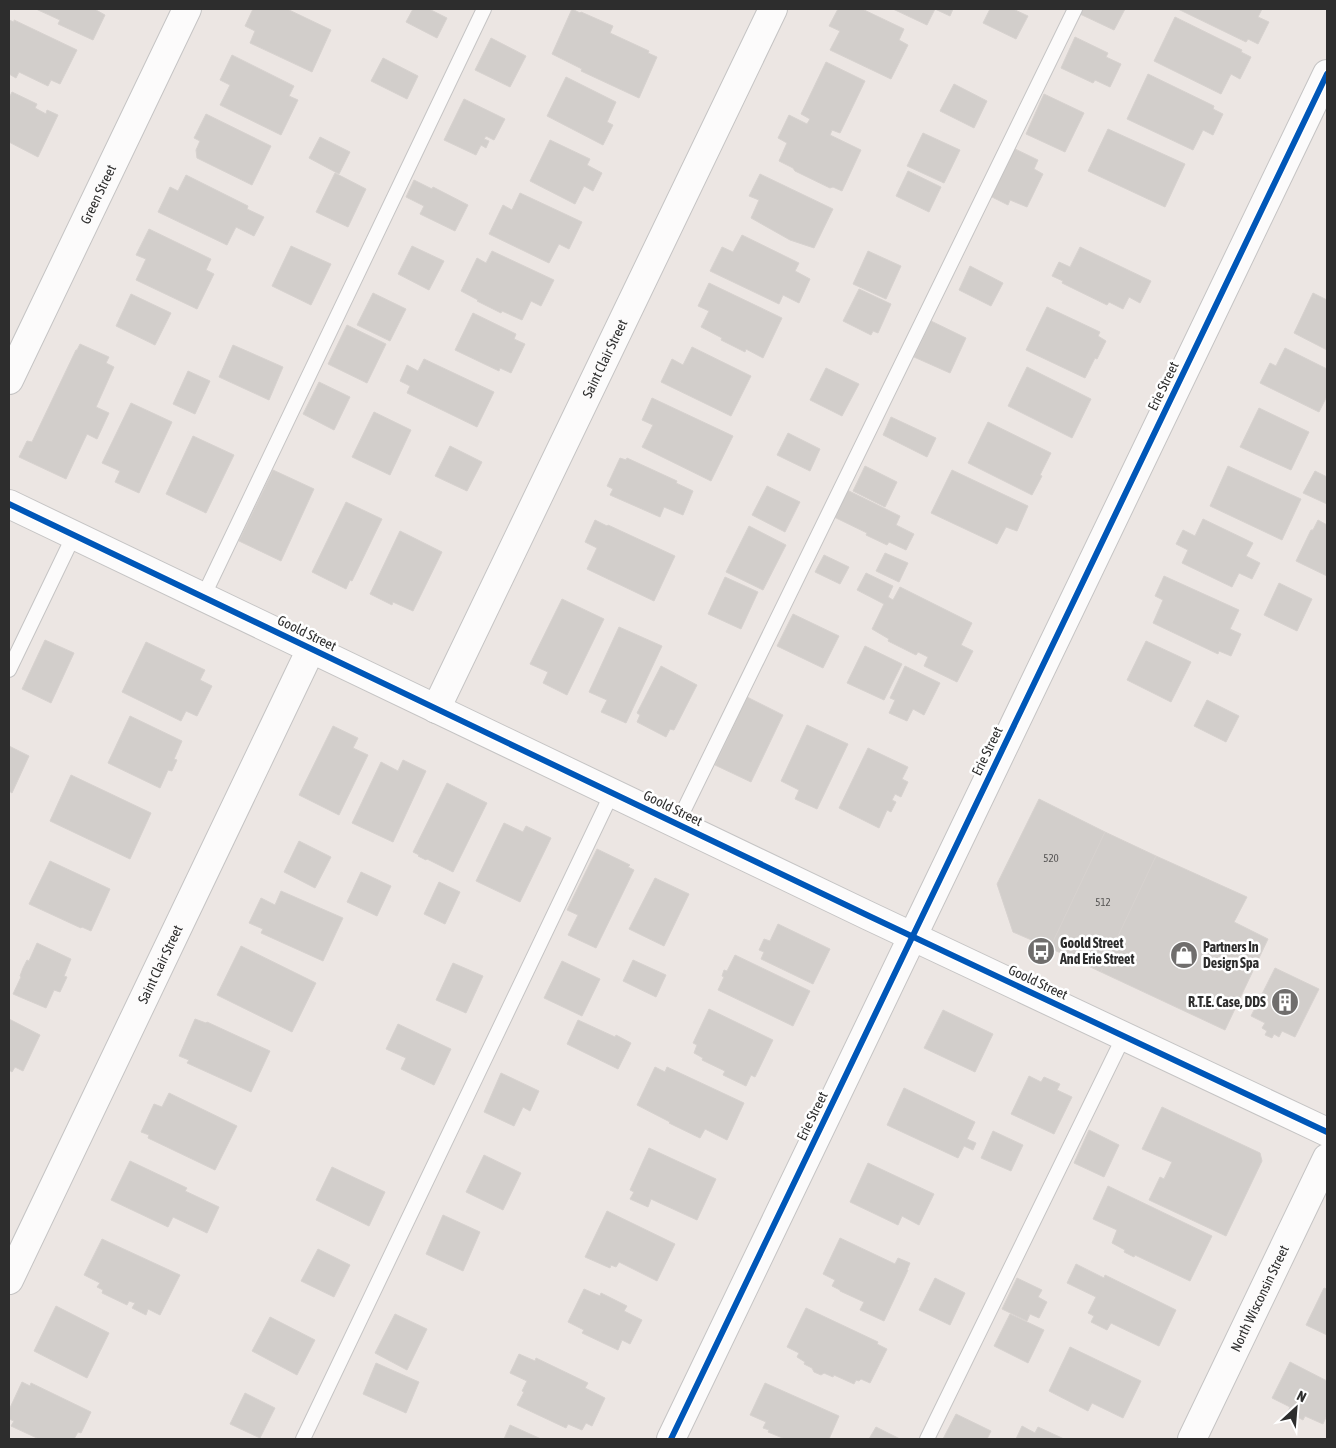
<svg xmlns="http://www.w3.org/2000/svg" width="1336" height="1448" viewBox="0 0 1336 1448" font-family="'Asap Condensed',sans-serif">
  <rect width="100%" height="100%" fill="#ece6e3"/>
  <!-- building -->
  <g fill="#d2cecb" stroke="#d7d2cf">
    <polygon points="36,9 99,9 96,10 105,15 93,40 58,24 60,20"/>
    <polygon points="253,9 287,9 331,30 312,72 250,43 255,31 245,26"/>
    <polygon points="413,9 429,9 447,18 437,38 406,22"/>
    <polygon points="572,9 580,13 581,12 613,26 610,33 649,51 648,53 657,57 639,98 581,71 582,69 552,54"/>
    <polygon points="838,9 862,9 904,29 899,40 908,45 891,79 830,50 840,31 829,26"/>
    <polygon points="893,9 953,9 950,16 935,9 927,25"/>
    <polygon points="990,9 1013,9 1028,16 1016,39 983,23"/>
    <polygon points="1083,9 1125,9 1114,30 1080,14"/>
    <polygon points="1178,9 1262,9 1258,17 1269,22 1258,44 1248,39 1246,42"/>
    <polygon points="1175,17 1242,50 1241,52 1251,57 1240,79 1231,74 1221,94 1154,61"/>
    <polygon points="9,20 14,22 14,20 77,50 60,84 51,80 48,86 19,72 16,78 9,74"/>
    <polygon points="1075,37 1108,53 1106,57 1121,64 1110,87 1095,80 1093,83 1061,68"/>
    <polygon points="491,38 526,56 510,87 475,70"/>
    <polygon points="232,55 294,86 289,96 298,100 281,135 220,105 230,85 220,80"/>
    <polygon points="383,58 418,76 407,99 371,81"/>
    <polygon points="826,62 865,81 840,133 832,130 830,135 861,150 842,191 833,187 830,188 795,171 793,168 779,161 787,143 778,138 789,115 807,124 810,119 801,114"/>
    <polygon points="1148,74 1214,106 1213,109 1223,114 1213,135 1203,130 1193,150 1127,119"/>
    <polygon points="566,77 616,102 607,122 613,125 603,145 547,116"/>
    <polygon points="954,84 987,101 974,128 940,111"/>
    <polygon points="12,92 37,104 35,108 46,114 47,110 58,115 38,157 9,142 9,96 10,96"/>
    <polygon points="1044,94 1084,113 1065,152 1026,134"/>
    <polygon points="464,99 505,119 494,140 486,136 484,139 489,141 486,148 481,145 476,155 444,140"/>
    <polygon points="206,114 271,146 252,185 197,158 196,150 200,141 194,138"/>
    <polygon points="1108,129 1185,164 1165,207 1088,171"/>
    <polygon points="923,133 960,150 944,183 907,166"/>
    <polygon points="320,137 350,152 339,174 309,158"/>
    <polygon points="550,140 590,159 587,165 602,173 593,191 584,186 575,204 530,181"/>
    <polygon points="1011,147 1038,160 1034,169 1043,174 1027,207 1010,200 1008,205 986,194"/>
    <polygon points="908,171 941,187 929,212 896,196"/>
    <polygon points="335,173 366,189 348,227 316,212"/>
    <polygon points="760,174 833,209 814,248 790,240 751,218 759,200 749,196"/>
    <polygon points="186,175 248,206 247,209 264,217 254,236 236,227 227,245 158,212 170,187 178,191"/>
    <polygon points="414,180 432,189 433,187 468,205 455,231 420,214 424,206 406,197"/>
    <polygon points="520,193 582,222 569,249 559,244 549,263 489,234 503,205 512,210"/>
    <polygon points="149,229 211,259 206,270 214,274 197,309 136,280 146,259 136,255"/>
    <polygon points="742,235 799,263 795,271 810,279 799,303 783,295 779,304 710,271 722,247 733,252"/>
    <polygon points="291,246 331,264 311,305 272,286"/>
    <polygon points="412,246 444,261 429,290 398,274"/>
    <polygon points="1080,247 1151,281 1140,303 1129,297 1123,309 1109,302 1107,305 1062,283 1063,281 1052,276 1059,262 1070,267"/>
    <polygon points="492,251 554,280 541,306 531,301 522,320 502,311 501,313 477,301 478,300 461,291 477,258 486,263"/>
    <polygon points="868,251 901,266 886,299 853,284"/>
    <polygon points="970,266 1003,283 991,306 959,290"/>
    <polygon points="709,283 782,318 763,358 746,349 745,352 721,340 722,338 701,327 709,311 698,306"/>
    <polygon points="859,289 891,304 878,333 873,331 871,335 843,321"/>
    <polygon points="373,293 406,309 390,341 357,325"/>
    <polygon points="1313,293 1327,300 1327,350 1294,333"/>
    <polygon points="131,294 171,313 155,345 116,326"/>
    <polygon points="1047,307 1100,332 1098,336 1106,341 1097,359 1095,358 1085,378 1026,350"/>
    <polygon points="473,313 516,334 514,339 525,344 511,373 500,368 499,371 455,350"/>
    <polygon points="931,321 966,338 950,373 914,357"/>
    <polygon points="347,325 386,344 367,383 328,364"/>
    <polygon points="80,344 109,357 106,363 114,367 96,407 109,413 97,439 87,434 66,479 19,457 27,441 32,442 76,350 77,350"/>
    <polygon points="233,345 283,367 269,400 219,377"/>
    <polygon points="692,347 751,376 731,416 661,382 672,359 683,365"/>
    <polygon points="1285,348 1327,369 1327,396 1319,412 1260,383 1270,363 1276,366"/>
    <polygon points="424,359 494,392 477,427 407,393 410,386 400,381 407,365 418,371"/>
    <polygon points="1027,367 1091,399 1072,438 1008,406"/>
    <polygon points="826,368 859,384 842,416 810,400"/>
    <polygon points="188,371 210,381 195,414 173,404"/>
    <polygon points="319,382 350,397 334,430 303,414"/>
    <polygon points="652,398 733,436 711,481 642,447 653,425 642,420"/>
    <polygon points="131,403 172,422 139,493 115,482 120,471 102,463"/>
    <polygon points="1259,408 1309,432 1291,470 1240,447"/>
    <polygon points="374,412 411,430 390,475 352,457"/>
    <polygon points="891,417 936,438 927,457 883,435"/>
    <polygon points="988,422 1051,453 1040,475 1042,476 1032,495 968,463"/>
    <polygon points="788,433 820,449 810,471 777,455"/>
    <polygon points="193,436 234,455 206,513 166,494"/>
    <polygon points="450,446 482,462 467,491 435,476"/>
    <polygon points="620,458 626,460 627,458 677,481 676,483 693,491 683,515 664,507 660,517 610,495 613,489 607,486"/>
    <polygon points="865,466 897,482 885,507 853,491"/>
    <polygon points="1228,466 1301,499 1282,540 1210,506"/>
    <polygon points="273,470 314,489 281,561 239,541"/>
    <polygon points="952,470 1028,506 1017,531 1006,527 997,544 931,513"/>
    <polygon points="1315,471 1327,477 1327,504 1303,493"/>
    <polygon points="767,486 800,502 785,532 752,515"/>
    <polygon points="843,488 900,516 896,525 914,534 906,550 889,542 887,545 866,535 867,533 830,515"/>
    <polygon points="346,502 382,519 352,581 350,580 346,589 312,572"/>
    <polygon points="1203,519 1253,543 1246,556 1260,563 1252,579 1239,573 1232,587 1182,563 1188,550 1176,544 1183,530 1195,536"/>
    <polygon points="595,520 607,526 608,525 675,556 654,601 587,569 597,548 585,542"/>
    <polygon points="1318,520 1327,525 1327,576 1296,561 1311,530 1313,530"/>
    <polygon points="749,526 786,545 763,590 726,572"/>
    <polygon points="400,531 442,552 413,611 393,602 392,605 370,594"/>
    <polygon points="885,553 908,563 899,582 876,571"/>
    <polygon points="824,555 849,567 840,584 815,572"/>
    <polygon points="866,573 893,586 888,597 893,600 900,587 972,623 961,645 973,651 957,682 924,666 928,657 918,652 916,655 888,641 889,639 872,629 884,604 857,590"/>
    <polygon points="1164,576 1239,610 1230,629 1241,634 1231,656 1219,651 1218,654 1153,623 1163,600 1155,596"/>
    <polygon points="725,577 758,592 741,629 708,614"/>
    <polygon points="1279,583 1312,599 1297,631 1264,615"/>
    <polygon points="562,599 604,619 567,695 543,683 548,672 530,664"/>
    <polygon points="793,614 839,636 823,668 777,646"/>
    <polygon points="619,627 662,646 626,723 601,712 607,700 589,692"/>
    <polygon points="45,640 74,653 51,703 22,689"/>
    <polygon points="1146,641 1191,662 1171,702 1127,680"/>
    <polygon points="146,642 205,670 200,680 212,686 197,716 186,711 181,721 122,692"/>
    <polygon points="865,646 902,664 884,700 847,683"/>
    <polygon points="661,666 697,685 674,730 670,729 666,737 637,722 640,715 637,713"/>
    <polygon points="905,666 940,683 924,715 913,709 907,721 889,713 895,700 890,698"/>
    <polygon points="747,697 783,715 751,782 715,765"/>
    <polygon points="1207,700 1239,716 1226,742 1194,726"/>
    <polygon points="130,716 182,741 174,759 177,760 172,771 168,770 160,788 108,763"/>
    <polygon points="807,725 848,744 817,809 795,799 799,790 781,781"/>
    <polygon points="333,726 358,738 353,748 368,755 339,815 299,795"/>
    <polygon points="9,746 29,756 12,793 9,791"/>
    <polygon points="868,748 908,767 902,779 908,782 901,797 895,794 892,800 896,802 891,812 887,810 879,828 839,808"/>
    <polygon points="403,760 426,771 393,842 352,823 381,762 398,771"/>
    <polygon points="71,775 151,813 130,859 50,821"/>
    <polygon points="447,783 487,803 453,872 427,859 426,860 418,856 419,855 413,852"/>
    <polygon points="1039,799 1105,832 1050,948 1013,932 997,884"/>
    <polygon points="504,823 523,832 526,826 551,838 520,902 476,881"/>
    <polygon points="1105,832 1156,856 1101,972 1050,948"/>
    <polygon points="299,841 331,857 315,888 284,872"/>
    <polygon points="597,849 630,865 628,867 634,870 596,948 568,935 578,915 567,910"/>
    <polygon points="1156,856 1247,897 1234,922 1268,939 1225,1030 1101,972"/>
    <polygon points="50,861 110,889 91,931 82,927 81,928 29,904"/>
    <polygon points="361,872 391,886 377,916 347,902"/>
    <polygon points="655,878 689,894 664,946 629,929"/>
    <polygon points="439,882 460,892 445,924 424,914"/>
    <polygon points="281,891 343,918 323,961 261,933 263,929 249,923 261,898 275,905"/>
    <polygon points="778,924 830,949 813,984 761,959 764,952 759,950 764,939 770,941"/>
    <polygon points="37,943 71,959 64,976 67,977 60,992 54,990 46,1008 13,994 21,977 20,976 23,968 27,960 29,961"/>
    <polygon points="241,946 316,983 292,1032 217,995"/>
    <polygon points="735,955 810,991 793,1026 718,990 724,977 722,976 724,970 727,971"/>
    <polygon points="633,960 666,975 656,997 623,981"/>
    <polygon points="562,961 600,979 582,1016 544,998"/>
    <polygon points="453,963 483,976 466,1013 436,1000"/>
    <polygon points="1275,968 1319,989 1295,1037 1282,1031 1279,1037 1274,1034 1272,1038 1265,1035 1267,1031 1262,1028 1265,1023 1251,1016"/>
    <polygon points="709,1009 773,1040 755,1077 751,1075 746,1086 723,1075 725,1071 702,1060 703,1058 694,1053 697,1045 693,1043"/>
    <polygon points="943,1010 993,1034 975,1072 924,1048"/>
    <polygon points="9,1019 40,1035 23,1071 15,1067 12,1072 9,1070"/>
    <polygon points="195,1019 206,1023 207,1022 270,1051 251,1092 187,1063 189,1060 179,1056"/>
    <polygon points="578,1020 615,1037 616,1035 631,1043 618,1069 567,1044"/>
    <polygon points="398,1024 451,1049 434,1085 401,1069 406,1058 386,1049"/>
    <polygon points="655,1067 665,1072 667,1067 744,1103 727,1140 705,1129 700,1138 669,1123 670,1122 637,1105"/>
    <polygon points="501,1073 539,1091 530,1111 523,1107 514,1126 484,1112"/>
    <polygon points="1029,1076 1041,1082 1044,1077 1060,1084 1057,1090 1072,1097 1054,1134 1011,1114"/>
    <polygon points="904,1088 975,1122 967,1139 976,1143 973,1150 964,1146 958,1158 887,1125"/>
    <polygon points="169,1093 237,1126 215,1170 148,1138 149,1135 141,1132 154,1104 162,1107"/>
    <polygon points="1162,1107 1260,1153 1262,1161 1226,1236 1149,1200 1160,1177 1164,1179 1172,1162 1142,1149"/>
    <polygon points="1089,1130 1119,1145 1104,1177 1074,1163"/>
    <polygon points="993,1131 1023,1145 1011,1171 981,1158"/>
    <polygon points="649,1148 716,1179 697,1220 651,1199 648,1207 630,1199 634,1192 630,1190"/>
    <polygon points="484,1155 521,1173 503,1210 466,1192"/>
    <polygon points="130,1161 187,1188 185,1191 219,1207 207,1233 173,1217 168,1227 111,1200"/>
    <polygon points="868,1163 934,1194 919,1225 902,1216 898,1225 850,1202"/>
    <polygon points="332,1167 385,1192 369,1226 316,1200"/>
    <polygon points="1108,1186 1212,1236 1190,1281 1135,1255 1134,1257 1124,1252 1125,1250 1112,1243 1117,1230 1093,1219"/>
    <polygon points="607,1211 675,1244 657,1281 619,1262 616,1267 611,1265 610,1268 585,1257"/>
    <polygon points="443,1215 480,1232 463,1271 426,1254"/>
    <polygon points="840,1238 895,1264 898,1258 910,1263 907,1270 908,1270 884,1321 860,1310 864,1302 840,1291 840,1290 832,1286 835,1280 823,1274"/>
    <polygon points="102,1239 180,1275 160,1315 148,1309 146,1315 132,1308 135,1303 129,1301 127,1305 102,1293 103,1290 97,1287 100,1283 84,1275"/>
    <polygon points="318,1249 350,1265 334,1297 301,1281"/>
    <polygon points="1076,1264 1104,1278 1105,1275 1176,1310 1159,1346 1111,1323 1107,1330 1091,1322 1094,1316 1088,1313 1096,1297 1067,1283"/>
    <polygon points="935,1278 965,1293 950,1325 919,1310"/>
    <polygon points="1017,1278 1042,1290 1038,1297 1047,1302 1039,1318 1030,1314 1027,1321 1002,1309"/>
    <polygon points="1324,1288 1327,1289 1327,1335 1306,1325"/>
    <polygon points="584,1289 600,1296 601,1293 627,1306 624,1311 642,1320 630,1344 622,1340 618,1350 582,1333 584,1330 568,1322"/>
    <polygon points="56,1306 109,1333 87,1378 34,1351"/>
    <polygon points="806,1308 878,1342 877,1344 887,1349 870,1383 861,1379 859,1381 856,1380 854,1384 834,1375 833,1377 824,1373 821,1375 814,1372 812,1368 804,1364 805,1362 797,1357 799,1353 787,1347"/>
    <polygon points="395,1314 427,1329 407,1370 375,1353"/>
    <polygon points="1010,1314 1044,1330 1028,1363 994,1346"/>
    <polygon points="270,1317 315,1340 297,1375 252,1351"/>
    <polygon points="1070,1347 1141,1381 1123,1418 1092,1403 1088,1411 1049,1391"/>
    <polygon points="519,1354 535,1361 536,1358 588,1383 585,1388 605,1398 592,1426 586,1423 582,1430 568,1424 566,1428 517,1405 524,1392 522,1391 527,1381 510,1373"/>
    <polygon points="1290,1362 1327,1381 1327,1418 1326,1417 1323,1424 1305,1416 1303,1420 1288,1412 1290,1407 1272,1398"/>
    <polygon points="376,1363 419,1382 406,1413 363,1394"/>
    <polygon points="22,1382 30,1386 31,1383 91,1412 81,1433 78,1432 74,1439 39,1439 11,1426 14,1421 9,1419 9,1410"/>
    <polygon points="765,1383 839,1416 829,1439 785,1439 768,1432 769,1430 763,1428 766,1422 750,1415"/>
    <polygon points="245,1393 275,1408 260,1438 230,1424"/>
    <polygon points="956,1414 991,1431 987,1439 943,1439"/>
    <polygon points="510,1425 541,1439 504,1439"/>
    <polygon points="1022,1426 1035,1433 1038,1427 1064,1439 1016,1439"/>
    <polygon points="876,1427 900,1439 869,1439"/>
  </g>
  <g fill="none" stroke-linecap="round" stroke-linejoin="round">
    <!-- service casing -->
    <g stroke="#c5c4c4" stroke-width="16">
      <g id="service">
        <polyline points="203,597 484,9"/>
        <polyline points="9,670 74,535"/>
        <polyline points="677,824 1075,9"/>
        <polyline points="303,1439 612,793"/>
        <polyline points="927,1439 1124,1036"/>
      </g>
    </g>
    <!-- minor casing -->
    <g stroke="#c5c4c4" stroke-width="30">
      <g id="minor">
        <path id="s1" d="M 9,380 L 187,9"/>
        <path id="s2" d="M 436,709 L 773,9"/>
        <path id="s3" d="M 9,1280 L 311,649"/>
        <polyline points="671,1439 1327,74"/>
        <path id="s4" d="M 1192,1439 L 1327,1158"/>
      </g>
    </g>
    <!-- tertiary casing -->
    <g stroke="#c5c4c4" stroke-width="30">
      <polyline id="tertiary" points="9,504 869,916 1327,1132"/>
    </g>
    <!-- service -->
    <use href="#service" stroke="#fcfbfb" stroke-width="14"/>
    <!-- minor -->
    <use href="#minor" stroke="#fcfbfb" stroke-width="28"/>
    <!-- tertiary -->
    <use href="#tertiary" stroke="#fcfbfb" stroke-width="28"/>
    <!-- cycleway casing -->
    <g stroke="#fff" stroke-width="9">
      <g id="cycleway">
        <polyline points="9,504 869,916 1327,1132"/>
        <polyline points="671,1439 1327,74"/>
      </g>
    </g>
    <!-- cycleway -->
    <use href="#cycleway" stroke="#0057b8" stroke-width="6"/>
  </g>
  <!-- icons -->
  <defs>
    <g id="bus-disc" transform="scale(1.4375)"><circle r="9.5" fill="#706e6d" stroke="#fff"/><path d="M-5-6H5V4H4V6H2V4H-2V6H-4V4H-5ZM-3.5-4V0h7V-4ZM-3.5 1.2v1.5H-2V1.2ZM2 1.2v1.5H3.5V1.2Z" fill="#fff"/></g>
    <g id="shop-disc" transform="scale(1.4375)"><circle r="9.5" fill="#706e6d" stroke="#fff"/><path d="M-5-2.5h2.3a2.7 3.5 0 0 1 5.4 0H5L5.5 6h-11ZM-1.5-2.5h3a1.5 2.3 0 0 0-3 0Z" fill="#fff"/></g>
    <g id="building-disc" transform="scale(1.4375)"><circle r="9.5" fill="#706e6d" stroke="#fff"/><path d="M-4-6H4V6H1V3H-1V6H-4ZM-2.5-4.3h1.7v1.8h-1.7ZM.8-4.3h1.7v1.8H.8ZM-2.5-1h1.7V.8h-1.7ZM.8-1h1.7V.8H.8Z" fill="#fff"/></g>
  </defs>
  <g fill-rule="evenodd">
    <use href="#bus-disc" x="1041" y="951"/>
    <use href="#shop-disc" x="1184" y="955"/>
    <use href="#building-disc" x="1285" y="1002"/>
  </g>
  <g text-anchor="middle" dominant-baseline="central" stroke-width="5" stroke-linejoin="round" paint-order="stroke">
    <!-- number labels -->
    <g font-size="11" fill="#585756">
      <text x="1051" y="858">520</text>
      <text x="1103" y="902">512</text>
    </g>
    <!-- street labels -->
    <g font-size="14" fill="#2d2d2d" stroke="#fff">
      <text stroke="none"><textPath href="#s1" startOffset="206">Green Street</textPath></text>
      <text stroke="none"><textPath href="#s2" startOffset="389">Saint Clair Street</textPath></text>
      <text transform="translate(1163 386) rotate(-64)">Erie Street</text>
      <text transform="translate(307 633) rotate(26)">Goold Street</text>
      <text transform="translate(987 751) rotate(-64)">Erie Street</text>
      <text transform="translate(673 808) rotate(26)">Goold Street</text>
      <text stroke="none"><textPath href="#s3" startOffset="350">Saint Clair Street</textPath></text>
      <text transform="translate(1038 982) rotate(25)">Goold Street</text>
      <text transform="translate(812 1116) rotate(-64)">Erie Street</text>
      <text stroke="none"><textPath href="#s4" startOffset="156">North Wisconsin Street</textPath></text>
    </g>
    <!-- poi labels -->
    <g font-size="14" font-weight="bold" fill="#2d2d2d" stroke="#fff" text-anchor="start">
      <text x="1060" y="943">Goold Street<tspan x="1060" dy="16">And Erie Street</tspan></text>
      <text x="1203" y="947">Partners In<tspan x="1203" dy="16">Design Spa</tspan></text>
      <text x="1266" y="1002" text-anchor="end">R.T.E. Case, DDS</text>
    </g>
  </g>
  <!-- border -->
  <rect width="1336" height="1448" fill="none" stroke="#2d2d2d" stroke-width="20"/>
  <!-- north arrow -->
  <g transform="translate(1296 1408) rotate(26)" stroke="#ffffff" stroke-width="4" paint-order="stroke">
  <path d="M0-4L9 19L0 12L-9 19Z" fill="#2d2d2d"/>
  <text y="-8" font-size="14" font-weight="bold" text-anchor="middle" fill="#2d2d2d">N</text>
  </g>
</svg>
